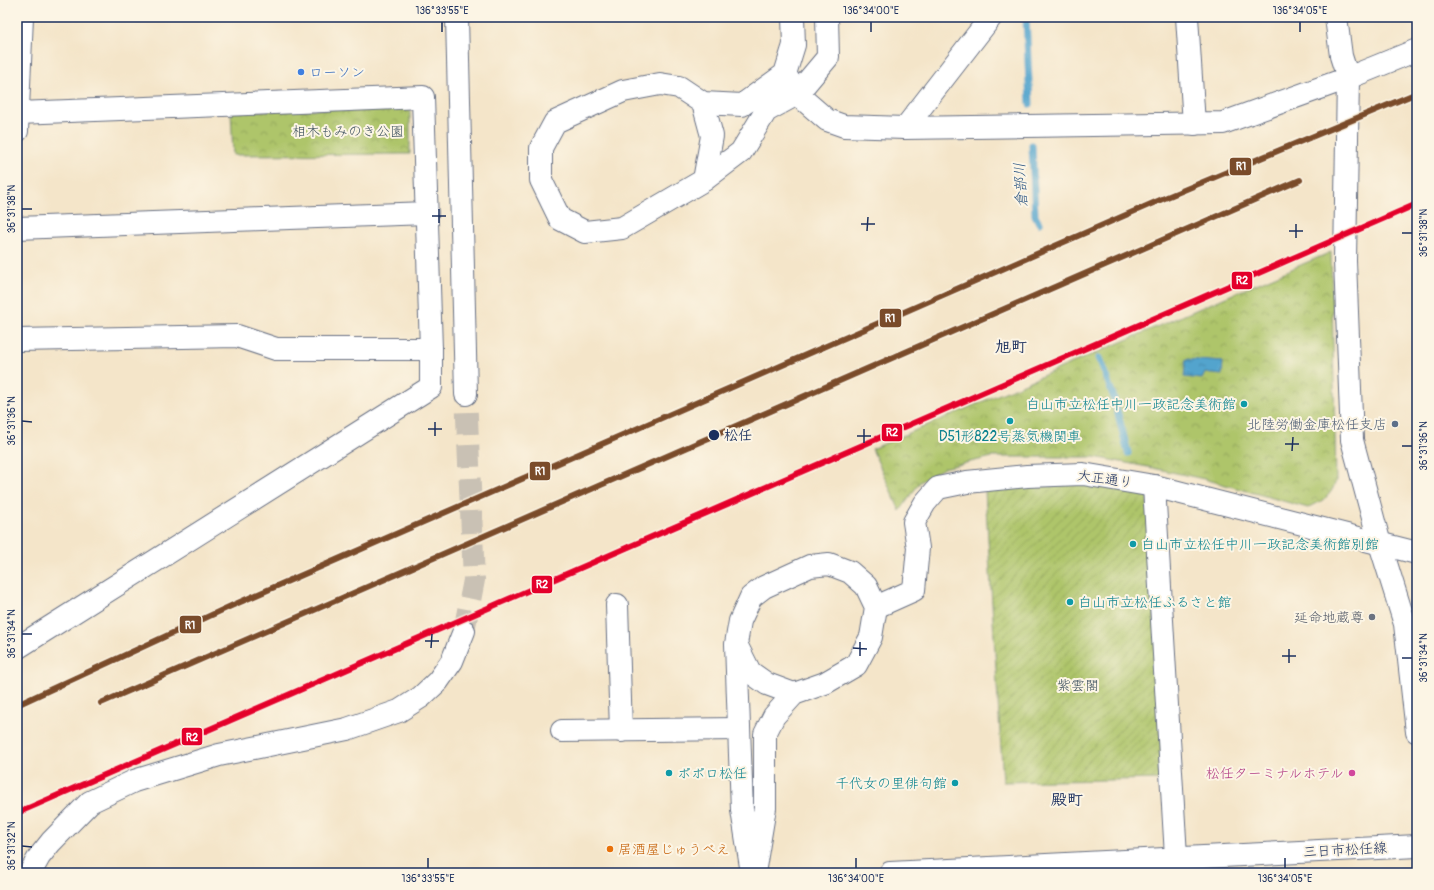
<svg xmlns="http://www.w3.org/2000/svg" width="1434" height="890" viewBox="0 0 1434 890" font-family="Pangolin,'Klee One',sans-serif">
  <defs>
    <pattern id="park-crowns" width="20" height="18" patternUnits="userSpaceOnUse"><rect width="20" height="18" fill="#aec56a"/><path d="M2 6a3 3 0 1 1 6 0M12 15a3 3 0 1 1 6 0" fill="none" stroke="#8da05a"/></pattern>
    <pattern id="garden-furrows" width="10" height="10" patternUnits="userSpaceOnUse"><rect width="10" height="10" fill="#aec56a"/><path d="M-1 1l2-2M0 10L10 0M9 11l2-2" fill="none" stroke="#8da05a"/></pattern>
    <pattern id="water-ripples" width="26" height="14" patternUnits="userSpaceOnUse"><rect width="26" height="14" fill="#53a4cd"/><path d="M2 4q2-2 4 0t4 0M15 11q2-2 4 0t4 0" fill="none" stroke="#4486aa"/></pattern>
  </defs>
  <rect width="100%" height="100%" fill="#fcf5e5"/>
  <filter id="ink" filterUnits="userSpaceOnUse"><feTurbulence type="fractalNoise" baseFrequency=".025" numOctaves="2"/><feDisplacementMap in="SourceGraphic" scale="8" xChannelSelector="R" yChannelSelector="G"/><feConvolveMatrix kernelMatrix="1 2 1 2 8 2 1 2 1" color-interpolation-filters="sRGB"/></filter>
  <filter id="wash" filterUnits="userSpaceOnUse"><feTurbulence type="fractalNoise" baseFrequency=".012" numOctaves="4" result="noise"/><feDisplacementMap in="SourceGraphic" scale="16" xChannelSelector="R" yChannelSelector="G"/><feGaussianBlur stdDeviation="0.9" result="paint"/><feColorMatrix in="noise" values="0 0 0 0 0 0 0 0 0 0 0 0 0 0 0 0 0 1.4 0 .05"/><feComposite in="paint" operator="in"/></filter>
  <g filter="url(#wash)">
    <rect width="100%" height="100%" fill="#f4e5c9"/>
    <!-- park -->
    <g fill="url(#park-crowns)" stroke="#647a64">
      <polygon points="410,106 410,154 233,155 231,112"/>
      <path d="M 1331,252 L 1336,481 C 1330,498 1323,500 1308,508 L 1204,479 L 1148,467 L 1094,457 L 992,457 L 944,468 L 920,482 L 900,511 L 872,449 Z"/>
    </g>
    <!-- garden -->
    <polygon fill="url(#garden-furrows)" stroke="#647a64" points="1098,482 1147,495 1165,779 1003,782 985,491"/>
    <!-- water -->
    <polygon fill="url(#water-ripples)" stroke="#376a96" points="1186,359 1223,362 1222,375 1205,373 1202,379 1184,377"/>
    <g fill="none" stroke-linecap="round" stroke-linejoin="round">
      <!-- stream -->
      <g stroke="#53a4cd" stroke-width="7">
        <polyline points="1026,17 1030,104"/>
        <polyline points="1032,145 1035,215 1039,223"/>
        <polyline points="1099,358 1113,395 1128,453"/>
      </g>
    </g>
  </g>
  <g filter="url(#ink)">
    <g fill="none" stroke-linecap="round" stroke-linejoin="round">
      <!-- tertiary-tunnel -->
      <polyline stroke="#c9c1b4" stroke-width="22" stroke-dasharray="22 11" stroke-linecap="butt" points="464,631 474,580 466,394"/>
      <!-- minor casing -->
      <g stroke="#676f83" stroke-width="24">
        <g id="minor">
          <polyline points="1187,17 1194,124"/>
          <polyline points="1336,17 1341,56 1348,78 1417,50"/>
          <polyline points="785,74 797,94 766,111 741,152 704,180 622,228 585,232 560,219 541,180 541,148 555,122 623,91 660,84 679,87 703,103 742,105 785,74 794,45 793,17"/>
          <polyline points="703,103 712,136 704,180"/>
          <polyline points="18,113 423,97 431,349"/>
          <polyline points="905,128 991,17"/>
          <polyline points="17,131 22,17"/>
          <polyline points="17,228 427,213"/>
          <polyline points="17,340 237,336 276,349 431,349 431,387 17,648"/>
          <polyline points="1154,486 1177,873"/>
          <polyline points="617,605 621,731"/>
          <polyline points="738,648 750,672 767,684 794,694"/>
          <polyline points="562,731 739,729"/>
          <polyline points="752,873 742,810 736,644 740,621 751,597 764,587 810,566 829,564 850,572 866,586 876,607 871,637 856,665 825,683 794,694 774,716 765,734 765,808 754,873"/>
        </g>
      </g>
      <!-- tertiary casing -->
      <g stroke="#676f83" stroke-width="24">
        <g id="tertiary">
          <polyline points="457,17 466,394"/>
          <polyline points="827,17 828,57 797,94 827,120 844,126 905,128 1223,123 1348,78 1345,261 1352,440 1380,544 1405,624 1417,732"/>
          <polyline points="876,607 914,590 918,548 914,522 925,503 938,488 967,482 1027,476 1083,474 1154,486 1417,553"/>
          <polyline points="30,873 39,857 51,842 90,802 134,781 219,755 347,729 399,711 421,697 438,681 452,661 464,631"/>
        </g>
      </g>
      <!-- secondary casing -->
      <g stroke="#676f83" stroke-width="24">
        <polyline id="secondary" points="890,873 1417,846"/>
      </g>
      <!-- minor -->
      <use href="#minor" stroke="#fff" stroke-width="22"/>
      <!-- tertiary -->
      <use href="#tertiary" stroke="#fff" stroke-width="22"/>
      <!-- secondary -->
      <use href="#secondary" stroke="#fff" stroke-width="22"/>
      <!-- rail-1 casing -->
      <g stroke="#fcf5e5" stroke-width="9">
        <g id="rail-1">
          <polyline points="101,703 1300,180"/>
          <polyline points="17,705 231,606 1167,197 1417,93"/>
        </g>
      </g>
      <!-- rail-2 casing -->
      <g stroke="#fcf5e5" stroke-width="9">
        <polyline id="rail-2" points="17,813 1417,204"/>
      </g>
      <!-- rail-1 -->
      <use href="#rail-1" stroke="#7a4b2a" stroke-width="6"/>
      <!-- rail-2 -->
      <use href="#rail-2" stroke="#e4002b" stroke-width="6"/>
    </g>
  </g>
  <!-- ticks -->
  <path fill="none" stroke="#1b2f5e" stroke-width="1.5" d="M 442,32 L 442,22M 871,32 L 871,22M 1300,32 L 1300,22M 22,209 L 32,209M 432,216 L 446,216M 439,223 L 439,209M 861,224 L 875,224M 867,231 L 868,217M 1289,231 L 1303,231M 1402,233 L 1412,233M 1296,238 L 1296,224M 22,421 L 32,422M 428,429 L 442,429M 435,436 L 435,422M 857,436 L 871,436M 864,443 L 864,429M 1285,444 L 1299,444M 1402,446 L 1412,446M 1292,451 L 1293,437M 22,634 L 32,634M 425,641 L 439,641M 431,648 L 432,634M 853,648 L 867,649M 860,656 L 860,642M 1282,656 L 1296,656M 1402,658 L 1412,658M 1289,663 L 1289,649M 22,846 L 32,847M 428,868 L 428,858M 856,868 L 856,858M 1285,868 L 1285,858"/>
  <!-- markers -->
  <circle fill="#3f7fe0" stroke="#fcf5e5" stroke-width="1.5" cx="301" cy="72" r="4"/>
  <g fill="#0f9aa8" stroke="#fcf5e5" stroke-width="1.5">
    <circle cx="1244" cy="404" r="4"/>
    <circle cx="1010" cy="421" r="4"/>
    <circle cx="1133" cy="544" r="4"/>
    <circle cx="1070" cy="602" r="4"/>
    <circle cx="669" cy="773" r="4"/>
    <circle cx="955" cy="783" r="4"/>
  </g>
  <circle fill="#5c6f8a" stroke="#fcf5e5" stroke-width="1.5" cx="1395" cy="424" r="4"/>
  <circle fill="#1b2f5e" stroke="#fcf5e5" stroke-width="1.5" cx="714" cy="435" r="6"/>
  <circle fill="#6b7280" stroke="#fcf5e5" stroke-width="1.5" cx="1372" cy="617" r="4"/>
  <circle fill="#d1479c" stroke="#fcf5e5" stroke-width="1.5" cx="1352" cy="773" r="4"/>
  <circle fill="#e8710a" stroke="#fcf5e5" stroke-width="1.5" cx="610" cy="849" r="4"/>
  <g text-anchor="middle" dominant-baseline="central" stroke-width="4" stroke-linejoin="round" paint-order="stroke">
    <!-- shop labels -->
    <g font-size="14" fill="#366cbe" stroke="#fcf5e5" text-anchor="start">
      <text x="309" y="72">ローソン</text>
    </g>
    <!-- park labels -->
    <g font-size="14" fill="#405461" stroke="#fcf5e5">
      <text x="348" y="131">相木もみのき公園</text>
      <text x="1078" y="685">紫雲閣</text>
    </g>
    <!-- culture labels -->
    <g font-size="14" fill="#0d838f" stroke="#fcf5e5" text-anchor="start">
      <text x="1236" y="404" text-anchor="end">白山市立松任中川一政記念美術館</text>
      <text x="1010" y="436" text-anchor="middle">D51形822号蒸気機関車</text>
      <text x="1141" y="544">白山市立松任中川一政記念美術館別館</text>
      <text x="1078" y="602">白山市立松任ふるさと館</text>
      <text x="677" y="773">ポポロ松任</text>
      <text x="947" y="783" text-anchor="end">千代女の里俳句館</text>
    </g>
    <!-- service labels -->
    <g font-size="14" fill="#4e5e75" stroke="#fcf5e5" text-anchor="end">
      <text x="1387" y="424">北陸労働金庫松任支店</text>
    </g>
    <!-- stop labels -->
    <g font-size="14" font-weight="bold" fill="#1b2f5e" stroke="#fcf5e5" text-anchor="start">
      <text x="724" y="435">松任</text>
    </g>
    <!-- street labels -->
    <g font-size="14" fill="#1b2f5e" stroke="#fcf5e5">
      <text transform="translate(1105 479) rotate(8)">大正通り</text>
      <text transform="translate(1345 850) rotate(-3)">三日市松任線</text>
    </g>
    <!-- worship labels -->
    <g font-size="14" fill="#5b616d" stroke="#fcf5e5" text-anchor="end">
      <text x="1364" y="617">延命地蔵尊</text>
    </g>
    <!-- hotel labels -->
    <g font-size="14" fill="#b23c85" stroke="#fcf5e5" text-anchor="end">
      <text x="1344" y="773">松任ターミナルホテル</text>
    </g>
    <!-- food labels -->
    <g font-size="14" fill="#c56008" stroke="#fcf5e5" text-anchor="start">
      <text x="618" y="849">居酒屋じゅうべえ</text>
    </g>
    <!-- water labels -->
    <g font-size="15" font-style="italic" fill="#2f5885" stroke="#fcf5e5">
      <text transform="translate(1021 185) rotate(-93)">倉部川</text>
    </g>
    <!-- quarter labels -->
    <g font-size="16" font-weight="bold" fill="#1b2f5e" stroke="#fcf5e5">
      <text x="1011" y="347">旭町</text>
      <text x="1067" y="800">殿町</text>
    </g>
  </g>
  <g stroke="#fcf5e5" stroke-width="1.5">
    <rect x="1229" y="157" width="23" height="19" rx="4" fill="#7a4b2a"/>
    <rect x="1231" y="271" width="22" height="19" rx="4" fill="#e4002b"/>
    <rect x="879" y="308" width="23" height="20" rx="4" fill="#7a4b2a"/>
    <rect x="881" y="423" width="22" height="19" rx="4" fill="#e4002b"/>
    <rect x="529" y="461" width="22" height="20" rx="4" fill="#7a4b2a"/>
    <rect x="531" y="575" width="22" height="19" rx="4" fill="#e4002b"/>
    <rect x="179" y="615" width="23" height="19" rx="4" fill="#7a4b2a"/>
    <rect x="181" y="727" width="22" height="19" rx="4" fill="#e4002b"/>
  </g>
  <g font-size="11" text-anchor="middle" font-weight="bold" fill="#fff">
    <text x="1241" y="170">R1</text>
    <text x="1242" y="284">R2</text>
    <text x="890" y="322">R1</text>
    <text x="892" y="436">R2</text>
    <text x="540" y="475">R1</text>
    <text x="542" y="588">R2</text>
    <text x="190" y="629">R1</text>
    <text x="192" y="741">R2</text>
  </g>
  <!-- margin -->
  <rect width="1434" height="890" fill="none" stroke="#fcf5e5" stroke-width="44"/>
  <rect x="22" y="22" width="1390" height="846" fill="none" stroke="#1b2f5e" stroke-width="1.5"/>
  <g font-size="10" text-anchor="middle" fill="#1b2f5e">
    <text x="442" y="14">136°33'55"E</text>
    <text x="871" y="14">136°34'00"E</text>
    <text x="1300" y="14">136°34'05"E</text>
    <text transform="translate(11 209) rotate(-90)" y="4">36°31'38"N</text>
    <text transform="translate(1423 233) rotate(-90)" y="4">36°31'38"N</text>
    <text transform="translate(11 421) rotate(-90)" y="4">36°31'36"N</text>
    <text transform="translate(1423 446) rotate(-90)" y="4">36°31'36"N</text>
    <text transform="translate(11 634) rotate(-90)" y="4">36°31'34"N</text>
    <text transform="translate(1423 658) rotate(-90)" y="4">36°31'34"N</text>
    <text transform="translate(11 846) rotate(-90)" y="4">36°31'32"N</text>
    <text x="428" y="882">136°33'55"E</text>
    <text x="856" y="882">136°34'00"E</text>
    <text x="1285" y="882">136°34'05"E</text>
  </g>
</svg>
